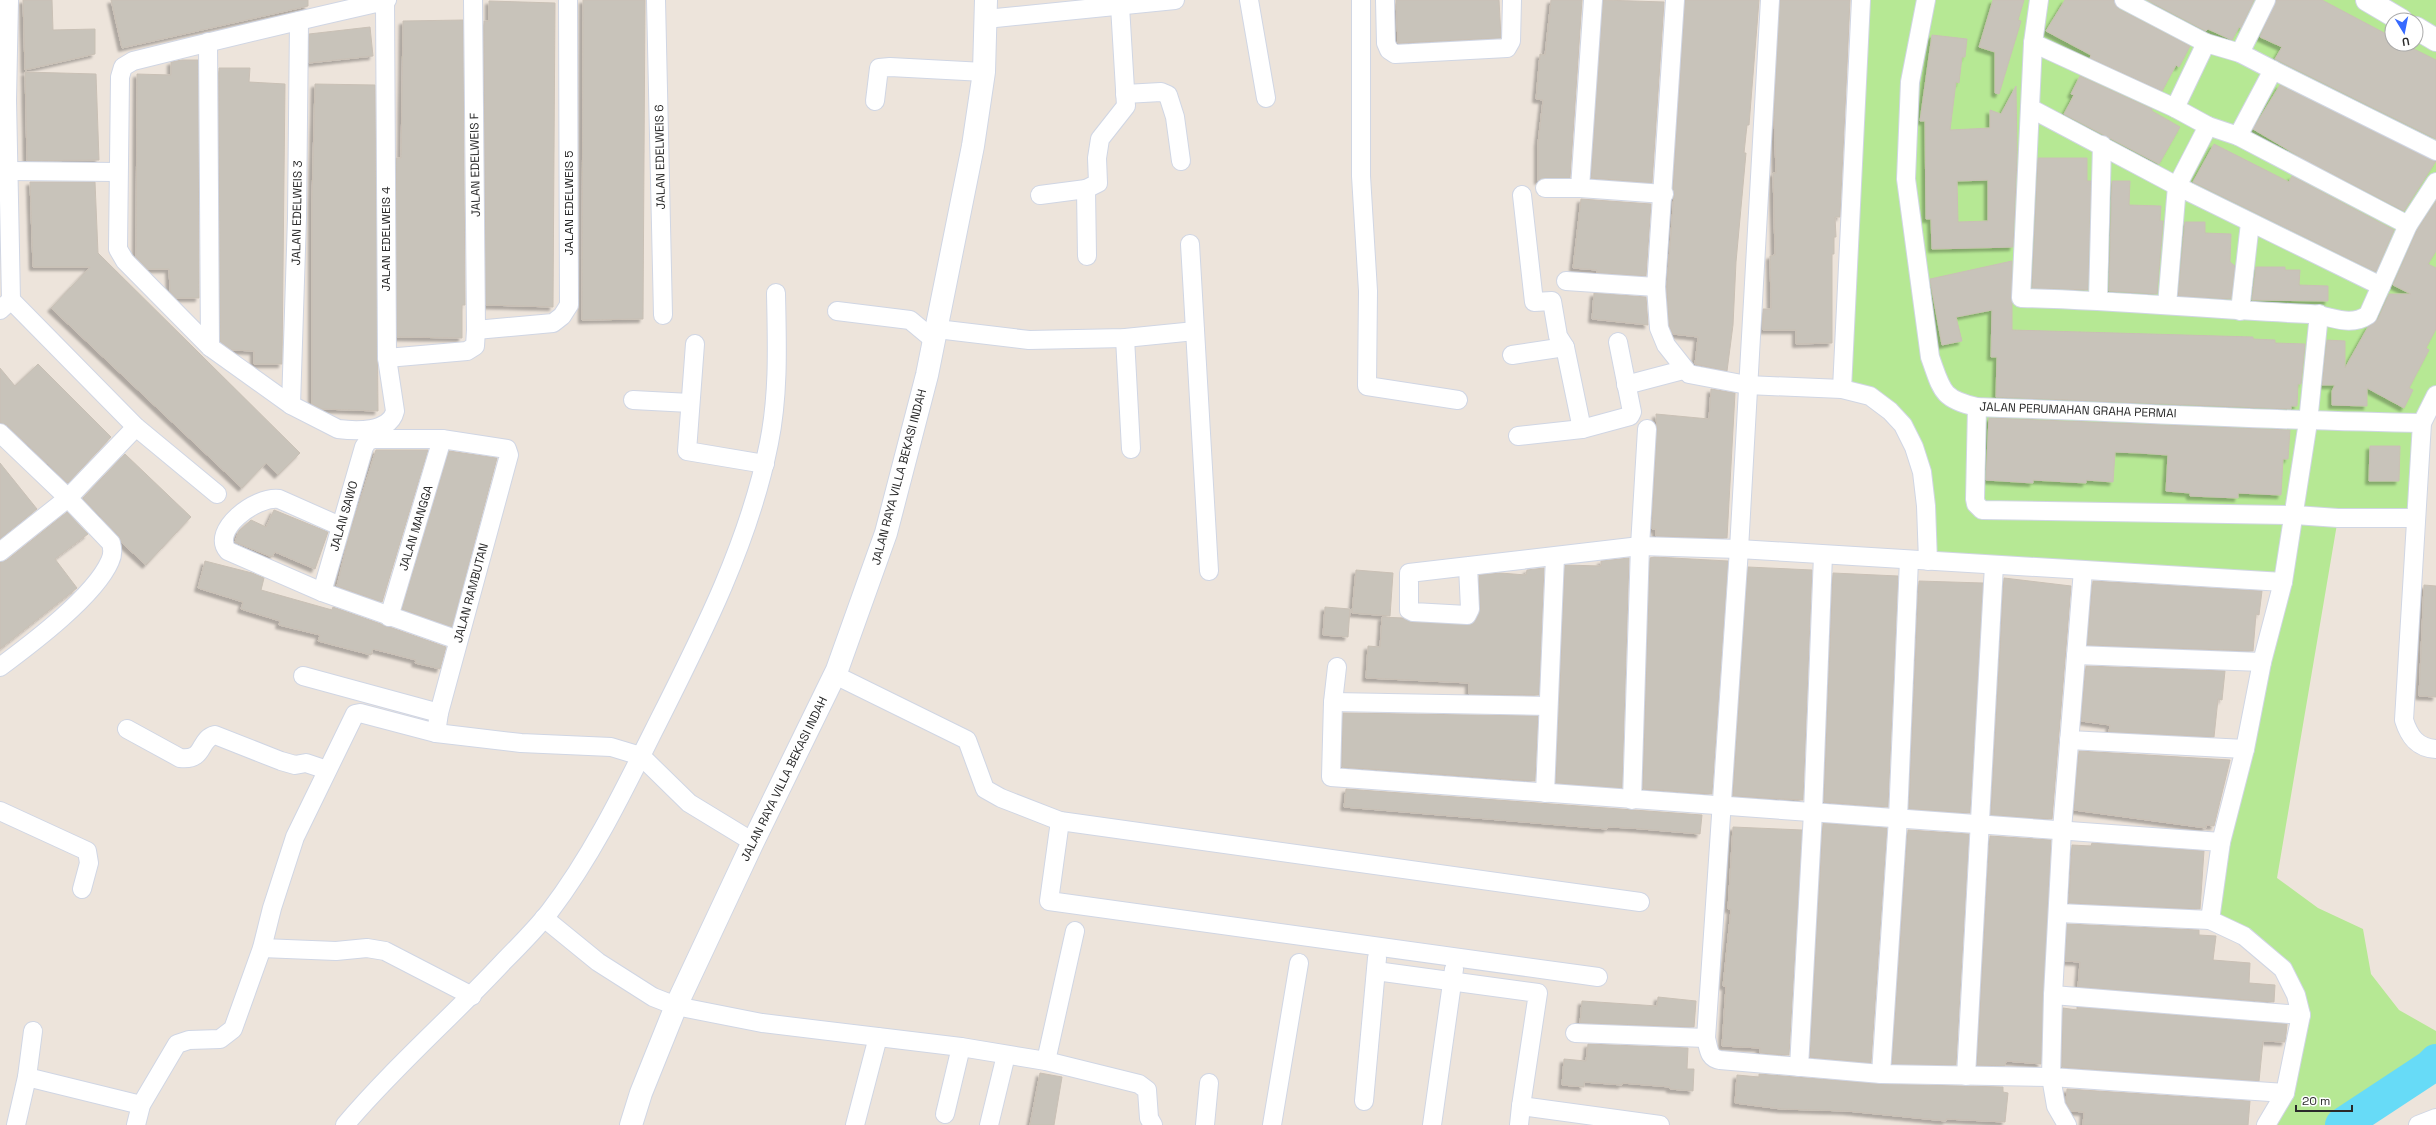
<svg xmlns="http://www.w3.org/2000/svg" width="2436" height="1125" viewBox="0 0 2436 1125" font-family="'Space Grotesk',sans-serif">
  <defs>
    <filter id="shadow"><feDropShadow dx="-3.5" dy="3.5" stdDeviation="1" flood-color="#0004"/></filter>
  </defs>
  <rect width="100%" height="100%" fill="#ede4db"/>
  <!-- green -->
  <path fill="#b6e894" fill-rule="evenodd" d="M 1861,0 L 2436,0 L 2436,395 L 2422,423 L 2416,518 L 2338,518 L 2277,878 L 2318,908 L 2363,929 L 2371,974 L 2399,1010 L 2436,1031 L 2436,1061 L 2430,1067 L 2342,1125 L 2266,1125 L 2296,1046 L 2291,983 L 2210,920 L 2283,582 L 1928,561 L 1926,506 L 1903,425 L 1842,389 ZM 2392,20 L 2416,20 L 2416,44 L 2392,44 Z"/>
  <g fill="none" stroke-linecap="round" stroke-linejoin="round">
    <!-- river -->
    <polyline stroke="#67dbf7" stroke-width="34" points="2342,1125 2430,1067 2436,1061"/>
  </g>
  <!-- building -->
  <g fill="#c8c3ba" stroke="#c9c0b5" fill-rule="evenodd" filter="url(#shadow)">
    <polygon points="23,0 52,0 53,30 95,29 95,54 25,70"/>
    <polygon points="111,0 308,0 308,6 122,48"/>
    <polygon points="583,0 645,0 643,319 582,320"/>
    <polygon points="1396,0 1499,0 1501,38 1398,43"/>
    <polygon points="1551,0 1582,0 1570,178 1545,178 1538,181 1538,143 1543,100 1536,99 1540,54 1545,55"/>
    <polygon points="1603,0 1664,2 1652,183 1591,178"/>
    <polygon points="1685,0 1759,0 1749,125 1747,125 1744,153 1746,153 1736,262 1733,325 1727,371 1695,364 1698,337 1673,334 1669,326 1667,287 1674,194 1673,189"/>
    <polygon points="1780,0 1850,0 1840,217 1835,217 1836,237 1834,237 1834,254 1832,254 1832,343 1796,344 1796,330 1763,330 1763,309 1771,309 1770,256 1775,255 1773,173 1776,173 1774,115"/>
    <polygon points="1993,0 2024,0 2018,20 2021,21 1999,94 1995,93 1995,52 1979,47"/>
    <polygon points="2065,0 2114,0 2119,9 2190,46 2179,67 2176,65 2162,91 2090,58 2091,55 2046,31"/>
    <polygon points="2147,0 2254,0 2241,28 2239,27 2232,40 2208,29 2206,31"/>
    <polygon points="2276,0 2322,0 2392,37 2392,44 2404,44 2436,60 2436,139 2275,59 2282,47 2260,37"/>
    <polygon points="489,1 555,3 553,307 486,305 484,21 489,21"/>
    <polygon points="463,20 465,305 462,305 462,338 397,337 396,158 401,158 403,21"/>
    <polygon points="370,27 373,56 309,63 309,34"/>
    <path d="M 1932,35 L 1967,39 L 1965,57 L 1962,57 L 1959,83 L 1956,82 L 1950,130 L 1990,128 L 1990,110 L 2001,114 L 2016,86 L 2017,157 L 2013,247 L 1932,249 L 1931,219 L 1926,219 L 1925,121 L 1920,121 ZM 1988,180 L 1988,221 L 1958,222 L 1957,181 Z"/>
    <polygon points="182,60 198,60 199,298 176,298 170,291 169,269 147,269 136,257 137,74 171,75 171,62"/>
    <polygon points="219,68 250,68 249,82 285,84 282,364 254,364 254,351 232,350 220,342"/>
    <polygon points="25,72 96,74 99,160 27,161"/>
    <polygon points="2080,76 2152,109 2152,111 2180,127 2159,164 2064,114 2074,95 2071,94"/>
    <polygon points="315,84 375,85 378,411 322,409 312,404 312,199"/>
    <polygon points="2280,85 2436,161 2404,211 2302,158 2253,129"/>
    <polygon points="2214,144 2289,182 2292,176 2394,230 2376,272 2193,182"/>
    <polygon points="2038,158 2087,158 2087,181 2091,181 2088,290 2032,288"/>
    <polygon points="2112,181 2130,181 2129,205 2161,206 2160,221 2163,221 2157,294 2109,291"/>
    <polygon points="30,182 95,182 98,253 300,453 278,475 266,463 242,488 51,308 90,267 33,267"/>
    <polygon points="1581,199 1651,204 1646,276 1597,273 1597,270 1573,268"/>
    <polygon points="2436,201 2436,251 2428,264 2436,268 2436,329 2426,348 2429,350 2409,388 2413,390 2404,408 2367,388 2367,406 2332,405 2332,391 2335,385 2322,385 2327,340 2345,341 2345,368 2368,327 2378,319 2389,294 2411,294 2393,285 2417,230"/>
    <polygon points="2185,222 2205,222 2205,233 2231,234 2230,262 2235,266 2231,299 2178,296"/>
    <polygon points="2012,261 2012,330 2253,337 2253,339 2275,340 2275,343 2305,344 2301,384 2298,384 2297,406 2291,406 2291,409 1996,397 1997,357 1991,357 1992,310 1956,317 1962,341 1942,345 1930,279"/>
    <polygon points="2256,267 2285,267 2285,270 2300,270 2299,285 2328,286 2328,301 2252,300"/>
    <polygon points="1594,293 1646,297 1648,325 1592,319"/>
    <polygon points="38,364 111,437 68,483 7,425 0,423 0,368 15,386"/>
    <polygon points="1711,389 1735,393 1727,538 1656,536 1656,529 1652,529 1657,430 1656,414 1709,419"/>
    <polygon points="1989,418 2290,430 2288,459 2283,459 2281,495 2238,493 2238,498 2190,496 2190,493 2166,491 2168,455 2140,453 2115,452 2113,482 2086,480 2086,483 2033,480 2033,483 1986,480"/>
    <polygon points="2370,446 2400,446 2399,481 2369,481"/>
    <polygon points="376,450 428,450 382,602 337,586 349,536"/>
    <polygon points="449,451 497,458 452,627 402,609"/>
    <polygon points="125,454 191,517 146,565 121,542 119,536 83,498"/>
    <polygon points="0,463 37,509 0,539"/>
    <polygon points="274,510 328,532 315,569 275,552 272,557 235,542 239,531 251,520 266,527"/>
    <polygon points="67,512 88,534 55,559 77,588 0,649 0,562 7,560"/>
    <polygon points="1654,557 1728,561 1712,794 1643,789 1650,558"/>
    <polygon points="1629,558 1622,788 1556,783 1565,565 1601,566 1601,561"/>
    <polygon points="205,561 252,573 264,578 261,590 332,610 333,607 446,647 440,669 415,663 416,660 373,649 371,655 318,641 320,635 279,625 280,621 241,609 243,602 198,588"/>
    <polygon points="1748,567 1812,570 1803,800 1733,796"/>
    <polygon points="1544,568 1539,695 1469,694 1469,683 1366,678 1368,646 1380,647 1382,617 1403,618 1412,622 1472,624 1476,620 1480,609 1479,575 1500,573 1526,575 1527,570"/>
    <polygon points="1356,570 1393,573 1390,616 1352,613"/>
    <polygon points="1833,573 1898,576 1888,807 1824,802"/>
    <polygon points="2004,578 2071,586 2052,819 1991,815"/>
    <polygon points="1919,581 1983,583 1970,813 1909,809"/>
    <polygon points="2093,581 2262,591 2259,615 2256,614 2253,651 2087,645"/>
    <polygon points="2424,585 2436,586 2436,697 2419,696"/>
    <polygon points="1325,607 1350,609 1348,637 1323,635"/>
    <polygon points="2086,666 2225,671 2222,700 2218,699 2214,737 2109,732 2110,725 2081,721"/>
    <polygon points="1343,713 1538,716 1535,781 1342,767"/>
    <polygon points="2079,751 2230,760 2214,826 2206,825 2206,828 2074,810"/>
    <polygon points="1346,789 1702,815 1700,834 1630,828 1608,827 1607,829 1344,807"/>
    <polygon points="1823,823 1887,828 1871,1063 1810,1057"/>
    <polygon points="1733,827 1802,830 1789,1055 1760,1053 1760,1048 1722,1046 1726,986 1723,986 1731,909 1728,909"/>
    <polygon points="1908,830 1969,834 1956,1065 1892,1064"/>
    <polygon points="1990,836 2051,840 2041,1064 2006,1061 2005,1066 1977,1065"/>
    <polygon points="2092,843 2204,851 2200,909 2069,903 2072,845 2091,846"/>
    <polygon points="2067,924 2199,930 2199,935 2216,936 2213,960 2250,963 2249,983 2275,985 2274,1002 2078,987 2080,962 2065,961"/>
    <polygon points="1658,997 1696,1001 1694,1027 1580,1023 1582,1001 1657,1006"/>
    <polygon points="2077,1007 2287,1024 2286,1034 2285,1042 2263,1041 2259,1081 2062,1067 2063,1008 2077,1010"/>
    <polygon points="1588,1044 1688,1048 1687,1069 1694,1069 1693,1091 1670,1089 1670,1087 1622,1083 1622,1085 1584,1082 1584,1087 1562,1085 1564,1059 1586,1061"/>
    <polygon points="1040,1073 1062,1077 1054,1125 1030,1125"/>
    <polygon points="1759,1074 1881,1084 2003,1087 2003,1092 2008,1093 2005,1122 1946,1119 1946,1121 1847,1111 1781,1109 1735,1103 1737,1075 1759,1077"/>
    <polygon points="2067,1089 2250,1101 2248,1125 2083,1125 2084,1112 2071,1111 2066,1102"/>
  </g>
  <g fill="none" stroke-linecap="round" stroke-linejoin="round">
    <!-- street casing -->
    <g stroke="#d0d6e4" stroke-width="20">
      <g id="street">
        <polyline points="656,0 663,315"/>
        <polyline points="1249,0 1266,98"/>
        <polyline points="1361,0 1361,176 1368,291 1367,386 1458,400"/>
        <polyline points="1385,0 1386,43 1389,50 1395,54 1507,48 1511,41 1512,0"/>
        <polyline points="1593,0 1580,188 1664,194"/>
        <polyline points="1675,0 1656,287 1659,328 1666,345 1689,374 1747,385 1842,389 1870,396 1890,411 1903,425 1914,447 1922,472 1926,506 1928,561"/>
        <path d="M 1770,0 L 1739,549 L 1706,1038 C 1709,1049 1708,1058 1720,1060 L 1881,1074 L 2051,1077 L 2285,1093"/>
        <path d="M 1926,0 L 1910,82 L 1906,179 L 1930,357 C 1942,390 1941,399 1977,407 C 2126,412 2274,421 2422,423"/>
        <path d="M 2039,0 L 2033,43 L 2021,298 C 2117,300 2213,310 2310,314 C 2330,315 2349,328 2368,315 L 2408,225 L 2436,182"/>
        <polyline points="2124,0 2206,43"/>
        <path d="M 385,1 L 387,358 L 395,411 C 390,433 355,431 338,429 L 291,405 L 210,347 L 125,261 L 118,249 L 120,77 L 123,67 L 133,61 C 217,40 301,20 385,1 L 387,0"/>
        <polyline points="986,19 1175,0"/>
        <polyline points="208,42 210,347"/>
        <polyline points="2033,43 2175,108"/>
        <polygon points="2206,43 2240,53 2273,70 2238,136 2208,126 2175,108"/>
        <polyline points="2240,53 2266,0"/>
        <polyline points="2273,70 2436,151"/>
        <polyline points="1125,94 1161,92 1168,95 1175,117 1181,161"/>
        <polyline points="875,101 879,68 890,67 984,72"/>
        <polyline points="2030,108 2177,186 2381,286"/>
        <polyline points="2238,136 2408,225"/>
        <polyline points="8,171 118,172"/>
        <polyline points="1545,188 1580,188"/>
        <polyline points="1040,195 1086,189"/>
        <polyline points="1522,195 1534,302 1552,301 1558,336 1565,347 1582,429"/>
        <polyline points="1190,244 1209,571"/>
        <polyline points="1087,256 1086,189 1098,183 1097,158 1100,139 1126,106 1120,6"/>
        <polyline points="1566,281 1656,287"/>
        <polyline points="11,300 136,427 217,494"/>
        <polyline points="2098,300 2102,145"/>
        <polyline points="2167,305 2177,186 2208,126"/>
        <polyline points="0,310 11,300 7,100 9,0"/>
        <polyline points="837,311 910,320 934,340"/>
        <polyline points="2240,311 2250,223"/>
        <polyline points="937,329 1029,340 1125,338 1195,331"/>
        <polyline points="476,330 553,323 562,316 569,305 568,0"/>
        <polyline points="1125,338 1131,449"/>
        <polyline points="695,344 687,451 765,464"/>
        <polyline points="1512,355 1565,347"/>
        <polyline points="387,358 467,351 475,346 476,330 473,0"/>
        <polyline points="1626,385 1683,370"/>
        <polyline points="1842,389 1861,0"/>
        <path d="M 2436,395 L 2422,423 L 2404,720 C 2409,736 2417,748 2436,749"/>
        <polyline points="633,400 690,403"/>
        <polyline points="291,405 297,218 299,21"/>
        <polyline points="1977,407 1975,499 1976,504 1982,510 2295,515 2338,518 2416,518"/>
        <path d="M 0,433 L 68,498 L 111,543 C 113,550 113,555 110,561 C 95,596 31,644 0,667"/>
        <polyline points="1518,436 1582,429 1630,416 1632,412 1618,342"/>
        <path d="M 340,526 L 279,499 C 255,496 210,531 228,551 L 322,592 L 458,640"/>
        <polyline points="0,552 68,498 136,427"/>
        <polyline points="1468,566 1470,609 1467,615 1413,612 1409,610 1409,573 1640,546 1739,549 2283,582"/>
        <polyline points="322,592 364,447 368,441 374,439 442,439 507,449 509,455 439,713 436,733"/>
        <polyline points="389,617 442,439"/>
        <polyline points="2076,655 2262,662"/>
        <polyline points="1337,667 1333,702 1331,777 2221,842"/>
        <polyline points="835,675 967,740 985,789 1001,798 1060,821 1640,902"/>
        <polyline points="303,676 439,713"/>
        <polyline points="1333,702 1548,706"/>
        <path d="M 127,729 L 180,758 C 206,761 198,739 215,735 L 281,761 L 295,765 L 306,763 L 327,770"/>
        <polyline points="2069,740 2245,749"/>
        <polyline points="1545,793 1555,557"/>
        <polyline points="1632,800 1640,546 1647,429"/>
        <polyline points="0,811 87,851 89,863 82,889"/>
        <polyline points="1060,821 1049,901 1598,977"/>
        <polyline points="2059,913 2210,920"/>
        <polyline points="544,918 598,962 653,997 676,1006 762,1023 961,1047 1046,1061 1139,1084 1147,1090 1149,1118 1153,1125"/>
        <polyline points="262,948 336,951 367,948 385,951 472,996"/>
        <polyline points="1376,971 1538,993 1521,1106"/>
        <polyline points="2053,995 2301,1015"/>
        <polyline points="1575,1033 1706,1038"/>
        <polyline points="1046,1061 1075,931"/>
        <polyline points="1799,1067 1813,812 1823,555"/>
        <polyline points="1881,1074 1898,818 1909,560"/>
        <polyline points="1966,1076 1994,565"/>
        <polyline points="27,1077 33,1031"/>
        <polyline points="1364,1101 1377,958"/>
        <polyline points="945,1114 961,1047"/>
        <polyline points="16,1125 27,1077 141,1105"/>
        <polyline points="136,1125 141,1105 177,1044 189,1040 220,1039 233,1029 262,948 272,908 295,837 355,714 360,713 436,733 521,743 611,747 641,756 689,803 753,842"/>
        <path d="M 345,1125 C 394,1067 452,1017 504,961 C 520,945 536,929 550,911 C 592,856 623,792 654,730 C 700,639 749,544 769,443 C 779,393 777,344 776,293"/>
        <polyline points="855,1125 878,1037"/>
        <polyline points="989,1125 1006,1055"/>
        <polyline points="1205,1125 1209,1083"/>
        <polyline points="1272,1125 1299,963"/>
        <polyline points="1432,1125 1454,969"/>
        <polyline points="1519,1125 1521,1106 1660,1125"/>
        <polyline points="2067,1125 2056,1106 2051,1077 2053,995 2062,830 2083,570"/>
        <polyline points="2266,1125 2285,1093 2301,1015 2296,995 2283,969 2244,936 2210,920 2221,842 2245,749 2262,662 2283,582 2308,422 2319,314"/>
        <polyline points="2418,1125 2436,1118"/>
      </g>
    </g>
    <!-- secondary casing -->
    <g stroke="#d0d6e4" stroke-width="24">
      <g id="secondary">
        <polyline points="2367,0 2401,20"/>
        <polyline points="2416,28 2436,40"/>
        <polyline points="631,1125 641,1093 676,1006 753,842 837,670 886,533 927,375 973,146 984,72 986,0"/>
      </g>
    </g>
    <!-- street -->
    <use href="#street" stroke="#fff" stroke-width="18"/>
    <!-- secondary -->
    <use href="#secondary" stroke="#fff" stroke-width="22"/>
  </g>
  <g text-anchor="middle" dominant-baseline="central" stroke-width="3.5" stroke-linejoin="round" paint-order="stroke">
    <!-- street labels -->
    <g font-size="12" fill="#2a2a2a" stroke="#fff">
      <text transform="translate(660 157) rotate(-91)">JALAN EDELWEIS 6</text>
      <text transform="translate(475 165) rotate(-91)">JALAN EDELWEIS F</text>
      <text transform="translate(569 203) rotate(-90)">JALAN EDELWEIS 5</text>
      <text transform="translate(297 213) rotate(-89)">JALAN EDELWEIS 3</text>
      <text transform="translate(386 239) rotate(-90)">JALAN EDELWEIS 4</text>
      <text transform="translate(2078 410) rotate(2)">JALAN PERUMAHAN GRAHA PERMAI</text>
      <text transform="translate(899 477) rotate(-75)">JALAN RAYA VILLA BEKASI INDAH</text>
      <text transform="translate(344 516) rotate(-74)">JALAN SAWO</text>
      <text transform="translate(416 528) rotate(-73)">JALAN MANGGA</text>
      <text transform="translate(471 593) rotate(-75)">JALAN RAMBUTAN</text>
      <text transform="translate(784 779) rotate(-64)">JALAN RAYA VILLA BEKASI INDAH</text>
    </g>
  </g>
  <!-- north arrow -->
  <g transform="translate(2404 32) rotate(170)"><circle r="19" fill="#ffffff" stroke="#aaaaaa"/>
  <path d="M0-3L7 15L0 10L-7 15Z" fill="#376aff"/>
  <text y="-6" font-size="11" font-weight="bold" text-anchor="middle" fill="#2a2a2a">U</text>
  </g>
  <!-- scale -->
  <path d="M2296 1105v6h56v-6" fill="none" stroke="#2a2a2a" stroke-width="2"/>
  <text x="2302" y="1105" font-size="12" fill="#2a2a2a" stroke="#ffffff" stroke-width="3" paint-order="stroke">20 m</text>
</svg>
